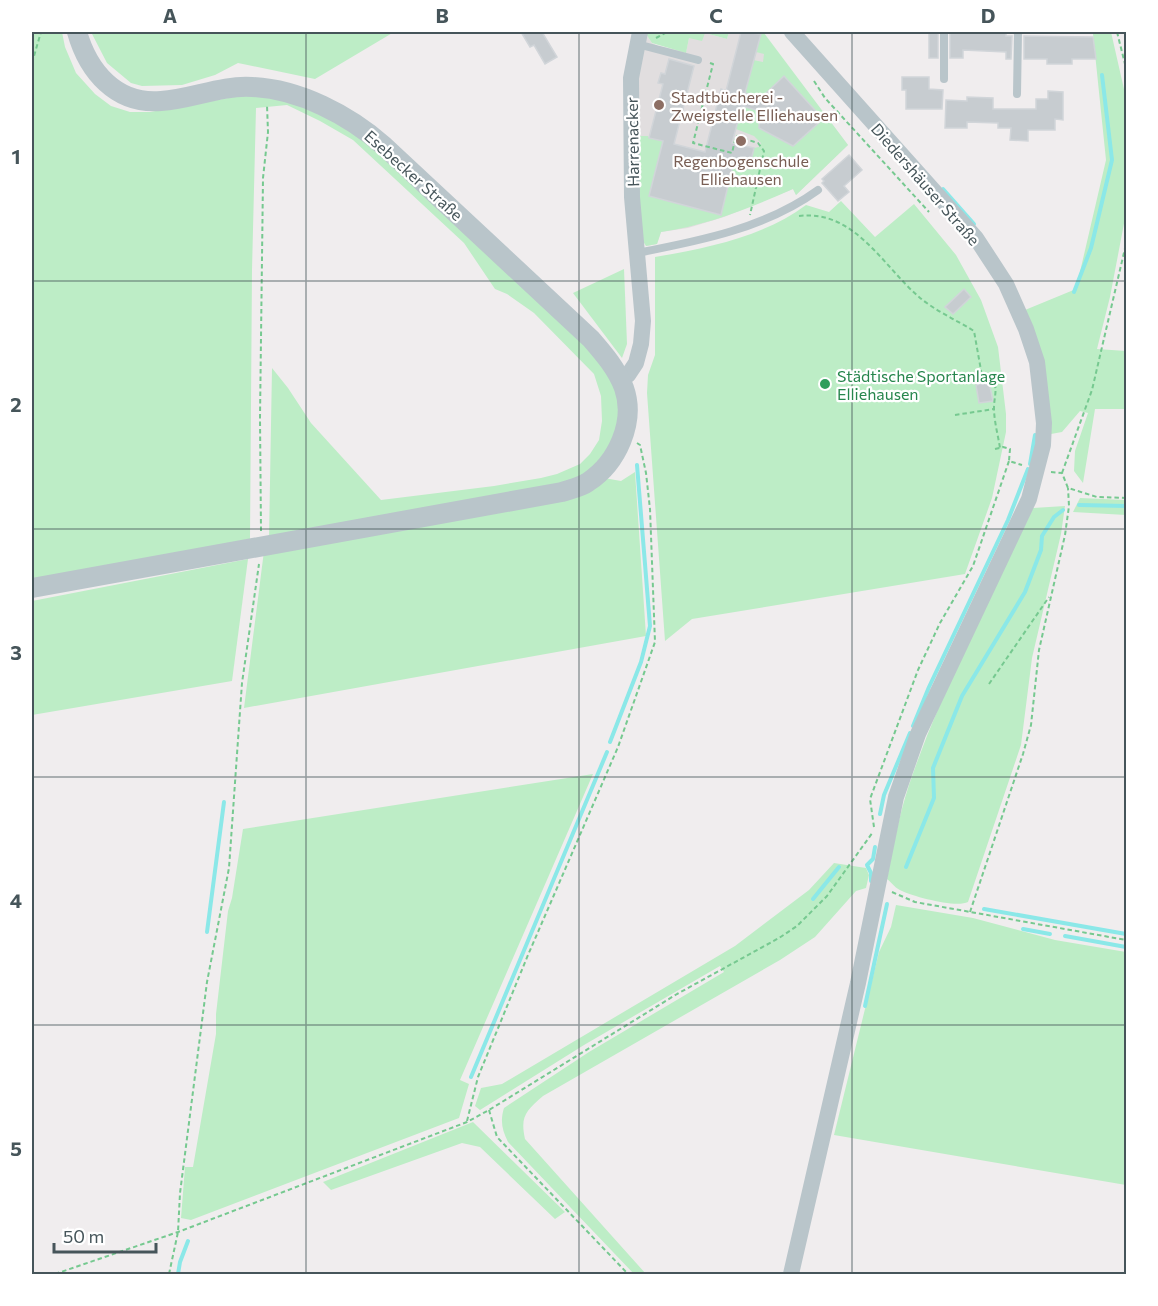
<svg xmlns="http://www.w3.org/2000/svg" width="1158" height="1306" viewBox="0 0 1158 1306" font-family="Commissioner,sans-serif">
  <rect width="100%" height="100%" fill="#f0edee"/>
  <!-- education -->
  <polygon fill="#e1dedf" points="729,32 762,32 848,145 796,195 793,189 724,217 688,228 661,232 657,244 646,246 638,198 636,78 646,34 652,43 658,46 686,52 689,38 705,33 727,39"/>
  <!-- green -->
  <g fill="#bdedc6">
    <polygon points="32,32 40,34 62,32 65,47 76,73 95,94 111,106 130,112 150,112 256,93 300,104 355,131 597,354 619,396 618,431 604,458 577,480 269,539 272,368 288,388 311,423 381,500 494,486 541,478 557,474 580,464 590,454 599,440 602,421 601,396 594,374 534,313 507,294 495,289 464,243 353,140 320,121 287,105 256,108 252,270 250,539 32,580"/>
    <polygon points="91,32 394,32 315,79 238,63 215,75 182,85 142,86 131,83 107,63"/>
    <polygon points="647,32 729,32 727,39 705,33 702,41 689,38 686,53 652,43 646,34"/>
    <polygon points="1111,32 1126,98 1126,213 1110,297 1097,349 1126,351 1126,409 1095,409 1083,483 1074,471 1075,451 1088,413 1080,411 1062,432 1051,434 1025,310 1076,289 1106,160 1093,34"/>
    <path d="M 764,33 L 848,145 L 796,195 L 793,189 C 750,208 708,225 661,232 L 657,244 L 646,246 L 641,238 L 637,136 L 648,136 L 649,138 L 663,141 L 659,159 L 730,178 L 733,165 L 749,169 L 754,148 L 759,147 L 761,143 L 754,136 L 736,129 L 753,60 L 763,62 L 764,54 L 756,52 L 761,34 Z"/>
    <path d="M 841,201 L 875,237 L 914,204 L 956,255 L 981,300 L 998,347 L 1006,414 L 1006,432 L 992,498 L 965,574 L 692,619 L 665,641 L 647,393 L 648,375 L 655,355 L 655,257 C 707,248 763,237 806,205 L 829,212 Z"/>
    <polygon points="624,269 627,344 622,358 573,293"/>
    <polygon points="635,472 646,636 244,708 264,551 604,478 621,481"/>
    <polygon points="1080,498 1126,500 1126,515 1073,512"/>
    <path d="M 1065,506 L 1061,534 L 1032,658 L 1021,745 L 968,902 C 956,908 915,897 902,891 C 896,889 892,883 887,879 C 893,848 899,815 909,785 C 941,690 990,599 1033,508 Z"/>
    <polygon points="248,559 232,681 32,715 32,601"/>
    <polygon points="593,774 460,1080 469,1084 459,1118 191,1220 181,1218 185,1167 193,1167 216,1034 216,1014 228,911 232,898 243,829"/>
    <path d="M 834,863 L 866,868 L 869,875 L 866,888 L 856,891 L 815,937 L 780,960 L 543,1096 C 526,1111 520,1116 525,1139 L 646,1274 L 634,1274 L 508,1142 C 502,1130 500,1121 504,1108 L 589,1052 L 724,972 L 720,966 L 584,1045 L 480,1110 L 475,1106 L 481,1088 L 502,1084 L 735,946 L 809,890 Z"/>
    <polygon points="896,905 973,918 1055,940 1126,952 1126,1185 834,1135 879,952 891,927"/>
    <polygon points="473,1122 565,1212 555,1219 480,1147 462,1143 331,1190 323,1182"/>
  </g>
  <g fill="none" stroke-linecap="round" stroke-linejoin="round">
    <!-- stream -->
    <g stroke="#8be8e8" stroke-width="4">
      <polyline points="943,189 974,224"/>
      <polyline points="1074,292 1091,248 1112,160 1102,75"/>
      <polyline points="1030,464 1035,435"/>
      <polyline points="1079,505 1126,506"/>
      <polyline points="913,726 929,687 1008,520 1028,469"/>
      <polyline points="610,742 641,662 650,626 637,465"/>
      <polyline points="880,814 884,795 910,733"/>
      <polyline points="906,867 934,798 933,768 962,696 1025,592 1041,550 1042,536 1054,517 1063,510"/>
      <polyline points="871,881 871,873 867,865 873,859 875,847"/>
      <polyline points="813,899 839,867"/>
      <polyline points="984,909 1126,934"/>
      <polyline points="1023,929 1050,934"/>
      <polyline points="207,932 224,802"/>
      <polyline points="1065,936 1126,947"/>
      <polyline points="865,1006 887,904"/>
      <polyline points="471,1077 607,752"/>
      <polyline points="178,1274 180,1262 188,1241"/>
    </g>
  </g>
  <!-- building -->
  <g fill="#c7ccd0" stroke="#d1d5d9" stroke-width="1.5">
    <polygon points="521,32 542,32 557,57 545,64 534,45 530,47"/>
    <polygon points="741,32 761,34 745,93 762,97 784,76 823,119 793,146 759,128 760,111 742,106 732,143 754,148 749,169 733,165 721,215 649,196 663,141 649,138 663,84 658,83 661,73 665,74 669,59 694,66 674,144 705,152 721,89 726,91"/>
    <rect x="929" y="32" width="9" height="26"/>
    <polygon points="950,32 1006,32 1006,36 1012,36 1011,59 1006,59 1006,52 963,50 963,58 950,58"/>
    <polygon points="1024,36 1093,37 1096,59 1072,59 1072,64 1047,64 1047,59 1024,59"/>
    <polygon points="902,77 929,77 929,89 943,90 942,109 906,109 906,90 902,90"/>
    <polygon points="1048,91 1063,92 1063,120 1055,119 1055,130 1028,130 1028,141 1010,140 1011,128 998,128 998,123 967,122 967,128 945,128 946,100 967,101 967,97 993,98 993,109 1036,109 1036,99 1048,99"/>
    <polygon points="849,155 862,170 844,186 849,192 838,201 822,183 824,181 822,179"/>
    <polygon points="964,289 971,297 953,314 945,307"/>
    <polygon points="989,382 993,401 979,403 976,385"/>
  </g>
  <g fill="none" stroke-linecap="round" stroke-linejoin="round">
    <!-- path -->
    <g stroke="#76c990" stroke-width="2" stroke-dasharray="4.5 3" stroke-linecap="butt">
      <polyline points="1117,32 1126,68"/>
      <polyline points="656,38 667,32"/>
      <polyline points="32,63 41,32"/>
      <polyline points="710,63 713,64 693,143 732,153 736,136 758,143 764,151 750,215"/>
      <polyline points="814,81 825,98 929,212"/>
      <path d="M 799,216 C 854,209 883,266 919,297 C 934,310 956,320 974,331 L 982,376 L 993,379 C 998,390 994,397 994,408 C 994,421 998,435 1000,448"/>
      <polyline points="955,415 994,409"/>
      <polyline points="995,449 1003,447 1010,449 1009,461 1022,465"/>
      <polyline points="1051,472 1062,473 1068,488 1097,497 1126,498"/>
      <polyline points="1062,473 1092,390 1126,244"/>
      <polyline points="261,531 260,418 263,178 268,132 267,105"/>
      <polyline points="989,684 1049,597"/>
      <polyline points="874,827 870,799 918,670 940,623 973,566 1009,461"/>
      <polyline points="892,892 915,902 1126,940"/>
      <polyline points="970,912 1023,754 1031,725 1039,650 1065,535 1069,506 1068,488"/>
      <polyline points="489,1110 497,1137 628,1274"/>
      <polyline points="467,1121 478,1077 528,955 618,747 655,642 650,509 646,473 640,445 637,443"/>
      <polyline points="55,1274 178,1232 467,1122 489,1110 677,994 779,938 797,926 827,896 873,832"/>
      <polyline points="169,1274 178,1232 180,1193 207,982 229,868 242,683 259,564"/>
    </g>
    <!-- service -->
    <g stroke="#b9c5ca" stroke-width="8">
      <polyline points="637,44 698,60"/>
      <polyline points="944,79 944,32"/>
      <polyline points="1017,94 1018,32"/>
      <path d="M 637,253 C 699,241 766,228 818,190"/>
    </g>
    <!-- minor -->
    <g stroke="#b9c5ca" stroke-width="16">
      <polyline points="620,380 628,375 636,363 641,344 643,321 632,197 631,78 640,32"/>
      <polyline points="791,1274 858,983 896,797 918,734 1029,499 1043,445 1044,423 1037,362 1026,329 1006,284 976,238 792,32"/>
    </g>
    <!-- tertiary -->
    <path stroke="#b9c5ca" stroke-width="20" d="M 32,588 L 562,492 C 571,489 581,487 588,482 C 617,463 636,422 624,388 C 617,369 604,354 591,339 L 384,146 C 349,115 299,89 252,87 C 221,85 192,99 161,101 C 116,105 88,71 77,32"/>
  </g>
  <!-- grid -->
  <path fill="none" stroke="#46555a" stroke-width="1.5" stroke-opacity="0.55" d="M 306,32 L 306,1274M 579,32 L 579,1274M 852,32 L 852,1274M 32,281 L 1126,281M 32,529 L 1126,529M 32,777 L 1126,777M 32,1025 L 1126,1025"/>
  <!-- markers -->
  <g fill="#8d6e63" stroke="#fff" stroke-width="2">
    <circle cx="659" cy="105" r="6"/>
    <circle cx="741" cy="141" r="6"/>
  </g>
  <circle fill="#2e9e5b" stroke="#fff" stroke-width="2" cx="825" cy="384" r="6"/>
  <g text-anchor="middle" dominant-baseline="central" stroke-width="4.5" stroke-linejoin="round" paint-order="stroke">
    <!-- education labels -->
    <g font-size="16" fill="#785e54" stroke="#fff" text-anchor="start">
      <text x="671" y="96">Stadtbücherei -<tspan x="671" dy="18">Zweigstelle Elliehausen</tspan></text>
      <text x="741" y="160" text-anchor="middle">Regenbogenschule<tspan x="741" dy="18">Elliehausen</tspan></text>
    </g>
    <!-- street labels -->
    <g font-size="16" fill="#46555a" stroke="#fff">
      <text transform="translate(632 142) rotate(-91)">Harrenacker</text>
      <text transform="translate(414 175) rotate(42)">Esebecker Straße</text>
      <text transform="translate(926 184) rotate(49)">Diedershäuser Straße</text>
    </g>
    <!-- leisure labels -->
    <g font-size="16" fill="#27864d" stroke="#fff" text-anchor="start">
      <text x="837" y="375">Städtische Sportanlage<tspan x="837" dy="18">Elliehausen</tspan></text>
    </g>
  </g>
  <!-- border -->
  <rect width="1158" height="1306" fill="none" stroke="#ffffff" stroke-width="66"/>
  <!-- scale -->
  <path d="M54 1243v9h102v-9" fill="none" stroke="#46555a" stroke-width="3"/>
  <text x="63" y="1243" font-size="18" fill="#46555a" stroke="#ffffff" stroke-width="4.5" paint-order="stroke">50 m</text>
  <rect x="33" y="33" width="1092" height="1240" fill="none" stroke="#46555a" stroke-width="2"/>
  <g font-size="20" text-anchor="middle" font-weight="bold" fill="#46555a">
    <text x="170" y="23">A</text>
    <text x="442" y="23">B</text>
    <text x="716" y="23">C</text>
    <text x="988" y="23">D</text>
    <text x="16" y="164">1</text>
    <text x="16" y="412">2</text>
    <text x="16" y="660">3</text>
    <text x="16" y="908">4</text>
    <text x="16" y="1156">5</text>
  </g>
</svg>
